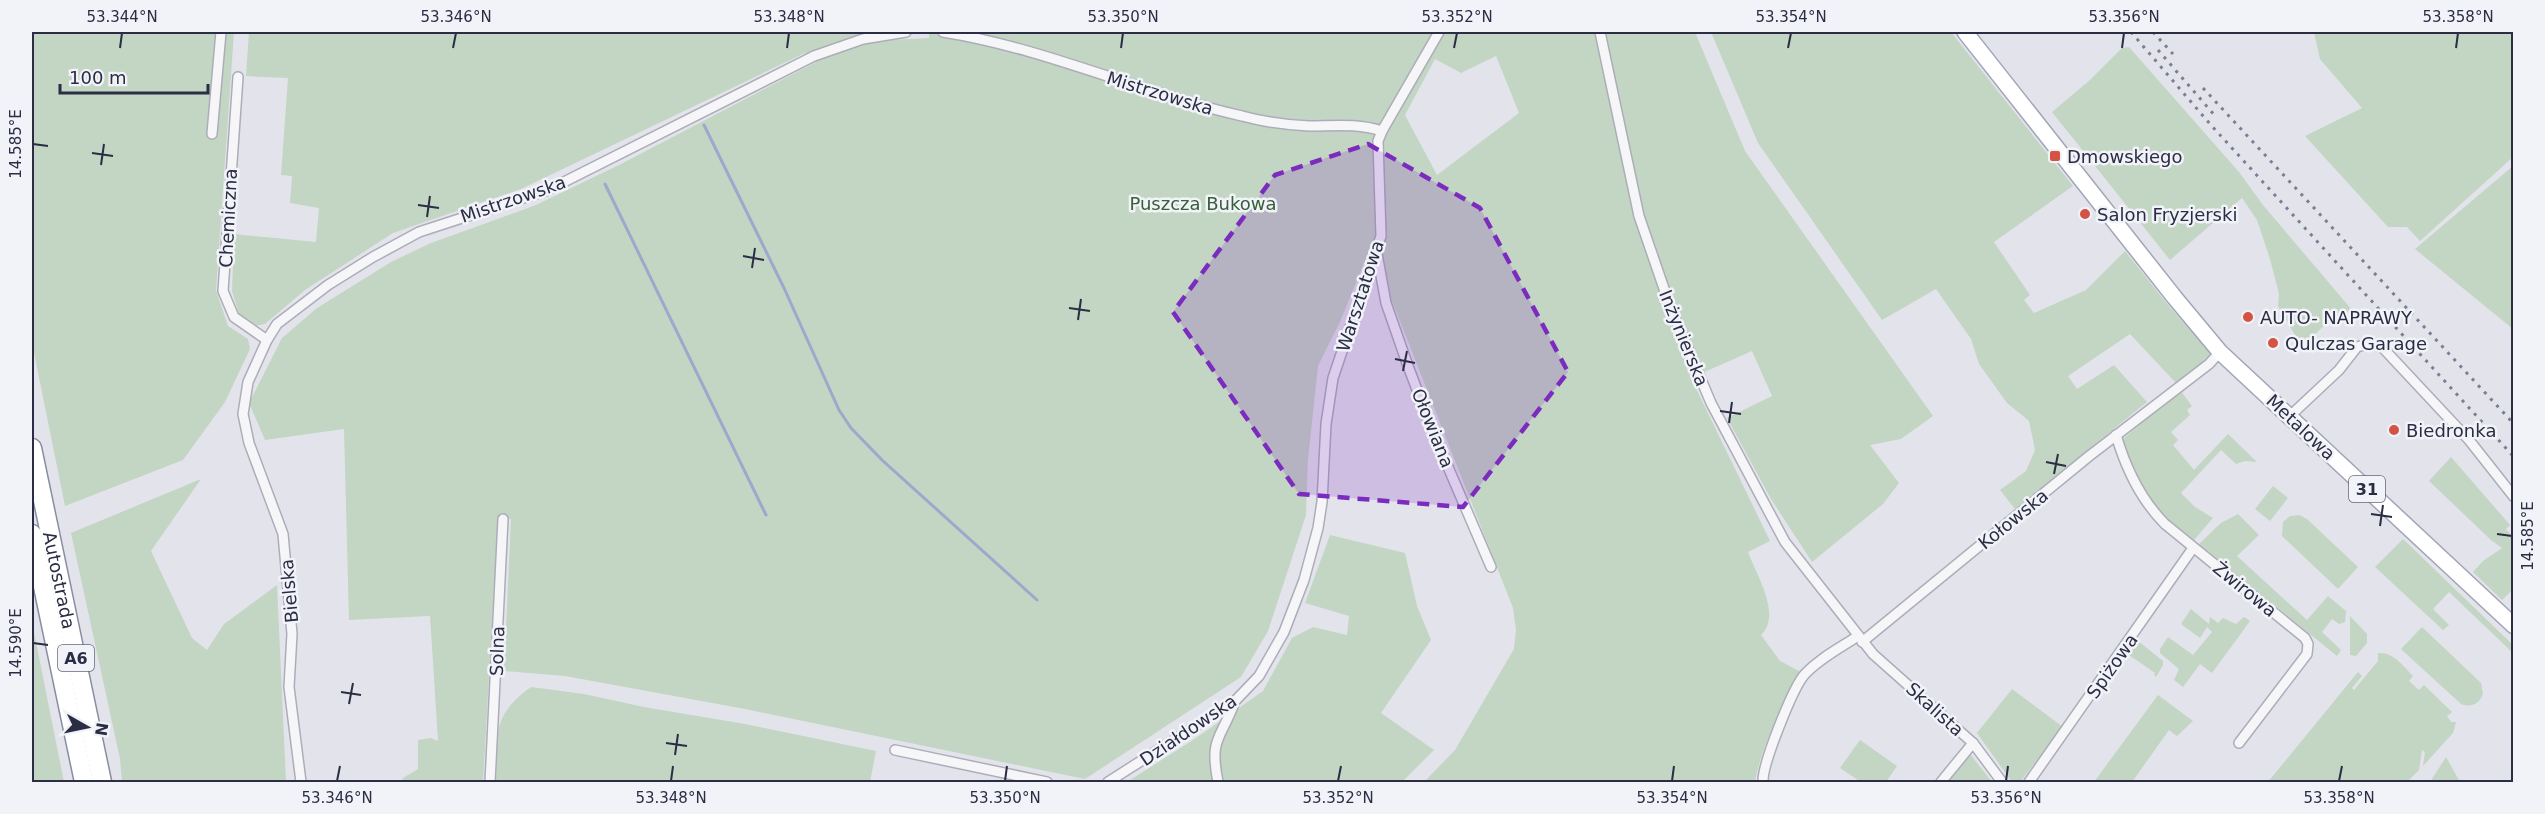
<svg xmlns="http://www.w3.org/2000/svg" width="2545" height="814" viewBox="0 0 2545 814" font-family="'DejaVu Sans',sans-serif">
  <rect width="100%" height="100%" fill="#e3e4eb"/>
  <!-- green -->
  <g fill="#c3d5c3" fill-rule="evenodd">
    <polygon points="32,32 234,32 216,290 228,326 248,339 250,349 225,402 183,460 65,506 32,343"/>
    <path d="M 249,32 L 872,32 L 888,40 L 929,38 L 929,32 L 1695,32 L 1745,151 L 1933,416 L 1901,439 L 1870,445 L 1899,483 L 1883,504 L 1812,562 L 1771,499 L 1727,418 L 1772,396 L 1752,351 L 1691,378 L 1770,541 L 1748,552 C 1757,576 1782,615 1761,635 L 1780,661 L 1801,672 C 1783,700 1760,751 1755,782 L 1424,782 L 1455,750 L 1514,649 L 1516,630 L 1513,608 L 1392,301 L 1383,271 L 1366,258 L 1340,322 L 1318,366 L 1308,460 L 1306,515 L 1268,631 L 1241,677 L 1085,779 L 745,709 L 565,676 L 504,671 L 511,519 L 498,517 L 483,782 L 402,782 L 403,778 L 418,769 L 418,740 L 431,738 L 438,741 L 430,616 L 349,620 L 344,429 L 265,440 L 249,403 L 282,338 L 317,308 L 391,262 L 431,243 L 536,205 L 621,164 L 816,62 L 805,53 L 521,189 L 393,233 L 305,290 L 265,324 L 254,326 L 240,317 L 232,291 L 234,234 L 316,242 L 319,208 L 290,203 L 292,176 L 281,175 L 288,78 L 246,76 ZM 1496,56 L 1519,113 L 1437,175 L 1405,115 L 1435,59 L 1461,73 Z"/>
    <polygon points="1711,32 1951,32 2073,186 1994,242 2030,295 2024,300 2034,313 2086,290 2125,251 2169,306 2212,355 2176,383 2130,334 2068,376 2077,389 2114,365 2147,402 2015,509 2000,490 2026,471 2035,450 2029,421 2007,403 1979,364 1971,339 1936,289 1882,320 1758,143"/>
    <polygon points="2314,32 2513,32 2513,157 2420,241 2407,227 2388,227 2305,136 2362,108 2320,59"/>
    <polygon points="2129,47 2239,172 2263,205 2352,310 2331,319 2302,347 2278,306 2279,294 2270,259 2257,220 2242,198 2170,260 2052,112 2090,80 2122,48"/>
    <polygon points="2513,166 2513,329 2415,249"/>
    <polygon points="2180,390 2192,406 2187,410 2190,415 2171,432 2178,440 2173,445 2194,470 2228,434 2257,462 2245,461 2236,464 2221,450 2181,493 2195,507 2213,518 2194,540 2157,510 2146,495 2122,444 2123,439"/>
    <polygon points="2451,457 2510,525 2506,529 2513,537 2513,589 2502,600 2473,572 2483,561 2502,548 2491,540 2429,481"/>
    <polygon points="201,479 151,551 192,638 207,650 224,624 277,585 286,782 122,782 120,759 71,533"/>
    <polygon points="2273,486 2288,498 2270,521 2255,509"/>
    <polygon points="2238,514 2259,535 2237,556 2307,620 2328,596 2346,611 2345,622 2339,624 2332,619 2322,632 2341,650 2337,656 2199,544 2221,523"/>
    <polygon points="2299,515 2307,519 2358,567 2338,589 2282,536 2283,522 2290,516"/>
    <polygon points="1330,535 1405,553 1417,606 1431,640 1381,713 1434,750 1402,782 1127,782 1196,738 1263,691 1292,638 1313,627 1347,635 1349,616 1305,603"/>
    <polygon points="2403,539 2513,645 2513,653 2449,592 2433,609 2449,625 2443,630 2375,567"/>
    <polygon points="2191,609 2209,624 2210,617 2218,623 2223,618 2236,624 2244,617 2250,621 2212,673 2200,664 2183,687 2174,680 2179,669 2160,653 2160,649 2168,637 2193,655 2212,632 2207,627 2200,638 2181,624"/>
    <polygon points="2350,616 2367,634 2367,643 2356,656 2350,655"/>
    <polygon points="32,622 64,782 32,782"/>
    <path d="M 2422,627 L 2481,683 L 2483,694 C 2479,704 2471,708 2461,704 L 2401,649 Z"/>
    <polygon points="2138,641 2163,661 2163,665 2156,677 2154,675 2155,673 2129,655"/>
    <path d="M 2378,653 C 2394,652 2403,666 2413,676 L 2409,681 L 2419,690 L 2424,685 L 2452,712 L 2447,716 L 2451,722 L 2456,722 L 2453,733 L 2423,766 L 2425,752 L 2422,750 L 2419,770 L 2407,782 L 2268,782 L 2358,672 L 2362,676 L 2352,688 L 2354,690 L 2378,661 Z"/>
    <path d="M 531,687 L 584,694 L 644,707 L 745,724 L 876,751 L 870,782 L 496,782 C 498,737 490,716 531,687 Z"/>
    <polygon points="2012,689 2063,727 2020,782 2012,782 1977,733"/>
    <polygon points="2158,695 2193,721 2177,736 2169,730 2132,782 2094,782"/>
    <polygon points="1860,740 1897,766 1886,782 1861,782 1840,768"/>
    <polygon points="1970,754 1992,782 1946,782"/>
    <polygon points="2446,757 2460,782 2430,782"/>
  </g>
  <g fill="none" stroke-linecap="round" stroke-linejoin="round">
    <!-- stream -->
    <g stroke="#9da8cc" stroke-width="3">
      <polyline points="704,125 784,288 839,410 851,428 882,460 1037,600"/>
      <polyline points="605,184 766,515"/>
    </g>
    <!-- street casing -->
    <g stroke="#acadb9" stroke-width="12">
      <g id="street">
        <path d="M 943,32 C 1045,48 1141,93 1242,116 C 1264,122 1287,125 1309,126 C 1334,126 1357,123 1382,131"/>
        <polyline points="1600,32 1639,216 1670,306 1711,403 1785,542 1873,654 1973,743 2002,782"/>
        <polyline points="238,77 223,291 234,317 267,340"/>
        <polyline points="212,134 221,32"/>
        <polyline points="1377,254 1386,303 1408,366 1433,432 1491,567"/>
        <polyline points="2290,416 2339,370 2357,347 2371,343 2382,347 2469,440 2514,497"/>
        <path d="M 2116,435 C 2126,469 2140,499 2165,524 L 2305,638 L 2308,644 L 2307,654 L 2239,743"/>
        <polyline points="1862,642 2088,457 2209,364 2220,352"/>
        <polyline points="895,750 1047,782"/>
        <polyline points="301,782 289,687 292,634 283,534 249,443 243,414 248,382 267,340 277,324 328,285 373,257 419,232 548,190 814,56 863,39 906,32"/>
        <polyline points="490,782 503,519"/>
        <polyline points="1108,782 1235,701 1259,676 1284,632 1304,580 1318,528 1322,502 1326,424 1333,378 1381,236 1378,141 1382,131 1439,32"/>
        <path d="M 1218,782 C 1209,737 1221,740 1235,701"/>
        <path d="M 1763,782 C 1762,765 1793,687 1805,674 C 1820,658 1840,648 1858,636"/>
        <polyline points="1941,782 1973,743"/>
        <polyline points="2029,782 2193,548"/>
      </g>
    </g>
    <!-- primary casing -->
    <g stroke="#a1a5b7" stroke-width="18">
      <polyline id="primary" points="1965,32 2175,298 2220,352 2514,626"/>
    </g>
    <!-- highway casing -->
    <g stroke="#898da2" stroke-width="21">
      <g id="highway">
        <path id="s1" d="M 32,448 L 102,782"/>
        <polyline points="32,534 84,782"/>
      </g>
    </g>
    <!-- street -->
    <use href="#street" stroke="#f6f6f9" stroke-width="9"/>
    <!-- primary -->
    <use href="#primary" stroke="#fff" stroke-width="15"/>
    <!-- highway -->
    <use href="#highway" stroke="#fff" stroke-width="18"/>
    <!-- rail -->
    <g stroke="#7b7f95" stroke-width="3" stroke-dasharray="3 6" stroke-linecap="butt">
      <polyline points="2131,32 2210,124 2514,457"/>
      <polyline points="2153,32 2173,54"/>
      <polyline points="2158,50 2217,118"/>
      <polyline points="2203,88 2514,424"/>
    </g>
  </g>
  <!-- marked area -->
  <path fill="#7b2cbf" fill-opacity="0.2" stroke="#7b2cbf" stroke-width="4.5" stroke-dasharray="12 8" stroke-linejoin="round" d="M 1368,144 L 1480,208 L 1568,372 L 1463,507 L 1299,494 L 1173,312 L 1275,175 Z"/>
  <!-- ticks -->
  <path fill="none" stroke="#2a2d44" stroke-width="2" d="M 120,48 L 122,33M 453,48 L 456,33M 787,48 L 789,33M 1121,48 L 1123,33M 1454,48 L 1457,33M 1788,48 L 1791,33M 2122,48 L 2124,33M 2456,48 L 2458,33M 33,144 L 48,146M 92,153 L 113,156M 101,165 L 104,144M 418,205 L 439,208M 427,217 L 430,196M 743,256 L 764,260M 752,268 L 755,248M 1069,308 L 1090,311M 1078,320 L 1081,299M 1395,359 L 1415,363M 1403,371 L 1407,351M 1720,411 L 1741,414M 1729,423 L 1732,402M 2046,462 L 2066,466M 2054,474 L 2058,454M 2371,514 L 2392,517M 2380,526 L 2383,505M 2497,534 L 2512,536M 33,643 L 48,645M 341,692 L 361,695M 349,704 L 353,683M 666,743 L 687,746M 675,755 L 678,734M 337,781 L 340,766M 671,781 L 673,766M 1005,781 L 1007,766M 1338,781 L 1341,766M 1672,781 L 1674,766M 2006,781 L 2008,766M 2339,781 L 2342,766"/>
  <!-- markers -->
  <g fill="#d35344" stroke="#f2f3f8" stroke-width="2">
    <rect x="2049" y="150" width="12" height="12" rx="3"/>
    <circle cx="2085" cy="214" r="6"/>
    <circle cx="2248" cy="317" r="6"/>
    <circle cx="2273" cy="343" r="6"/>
    <circle cx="2394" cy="430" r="6"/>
  </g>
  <g text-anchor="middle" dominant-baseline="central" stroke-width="5" stroke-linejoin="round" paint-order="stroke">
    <!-- shield labels -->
    <g fill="#f2f3f8" stroke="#66687a" stroke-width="1.5">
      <rect x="2349" y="476" width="36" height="26" rx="4.5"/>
      <rect x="58" y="645" width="36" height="26" rx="4.5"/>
    </g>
    <g font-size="16" font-weight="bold" fill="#2a2d44">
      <text x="2367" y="489">31</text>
      <text x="76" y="658">A6</text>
    </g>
    <!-- street labels -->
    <g font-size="18" fill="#2a2d44" stroke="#f2f3f8">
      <text transform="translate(1160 93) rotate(17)">Mistrzowska</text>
      <text transform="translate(513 199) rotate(-19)">Mistrzowska</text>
      <text transform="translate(228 218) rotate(-87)">Chemiczna</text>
      <text transform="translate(1360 296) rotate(-72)">Warsztatowa</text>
      <text transform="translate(1684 338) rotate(68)">Inżynierska</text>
      <text transform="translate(2301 427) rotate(43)">Metalowa</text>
      <text transform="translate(1433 428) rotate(68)">Ołowiana</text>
      <text transform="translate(2013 519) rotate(-39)">Kołowska</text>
      <text stroke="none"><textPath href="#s1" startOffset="135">Autostrada</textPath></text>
      <text transform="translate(2245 589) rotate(39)">Żwirowa</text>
      <text transform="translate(289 591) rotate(-95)">Bielska</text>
      <text transform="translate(497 651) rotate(-88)">Solna</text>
      <text transform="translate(2112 666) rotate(-55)">Spiżowa</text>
      <text transform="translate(1935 709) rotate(42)">Skalista</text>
      <text transform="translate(1188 730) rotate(-34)">Działdowska</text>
    </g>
    <!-- poi labels -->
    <g font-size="18" fill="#2a2d44" stroke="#f2f3f8" text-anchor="start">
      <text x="2067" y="156">Dmowskiego</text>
      <text x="2097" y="214">Salon Fryzjerski</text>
      <text x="2260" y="317">AUTO- NAPRAWY</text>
      <text x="2285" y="343">Qulczas Garage</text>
      <text x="2406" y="430">Biedronka</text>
    </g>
    <!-- park labels -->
    <g font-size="18" fill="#366039" stroke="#f2f3f8">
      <text x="1203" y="203">Puszcza Bukowa</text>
    </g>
  </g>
  <!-- border -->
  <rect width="2545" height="814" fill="none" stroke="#f2f3f8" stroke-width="66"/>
  <!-- north arrow -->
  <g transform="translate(87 727) rotate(99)" stroke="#f2f3f8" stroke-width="4.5" paint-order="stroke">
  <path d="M0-4.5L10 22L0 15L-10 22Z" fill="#2a2d44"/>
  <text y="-9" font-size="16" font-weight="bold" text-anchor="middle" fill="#2a2d44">N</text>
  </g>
  <!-- scale -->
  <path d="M60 84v9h148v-9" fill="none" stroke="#2a2d44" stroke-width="3"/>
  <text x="69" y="84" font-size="18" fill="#2a2d44" stroke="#f2f3f8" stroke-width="4.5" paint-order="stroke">100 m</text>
  <rect x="33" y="33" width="2479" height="748" fill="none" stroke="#2a2d44" stroke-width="2"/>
  <g font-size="15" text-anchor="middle" fill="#2a2d44">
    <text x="122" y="22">53.344°N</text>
    <text x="456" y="22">53.346°N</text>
    <text x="789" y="22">53.348°N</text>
    <text x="1123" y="22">53.350°N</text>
    <text x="1457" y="22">53.352°N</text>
    <text x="1791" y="22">53.354°N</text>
    <text x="2124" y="22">53.356°N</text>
    <text x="2458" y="22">53.358°N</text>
    <text transform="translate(16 144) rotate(-90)" y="5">14.585°E</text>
    <text transform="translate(2528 536) rotate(-90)" y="5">14.585°E</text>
    <text transform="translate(16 643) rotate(-90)" y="5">14.590°E</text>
    <text x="337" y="803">53.346°N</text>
    <text x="671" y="803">53.348°N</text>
    <text x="1005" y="803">53.350°N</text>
    <text x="1338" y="803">53.352°N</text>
    <text x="1672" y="803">53.354°N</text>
    <text x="2006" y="803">53.356°N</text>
    <text x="2339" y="803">53.358°N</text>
  </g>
</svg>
